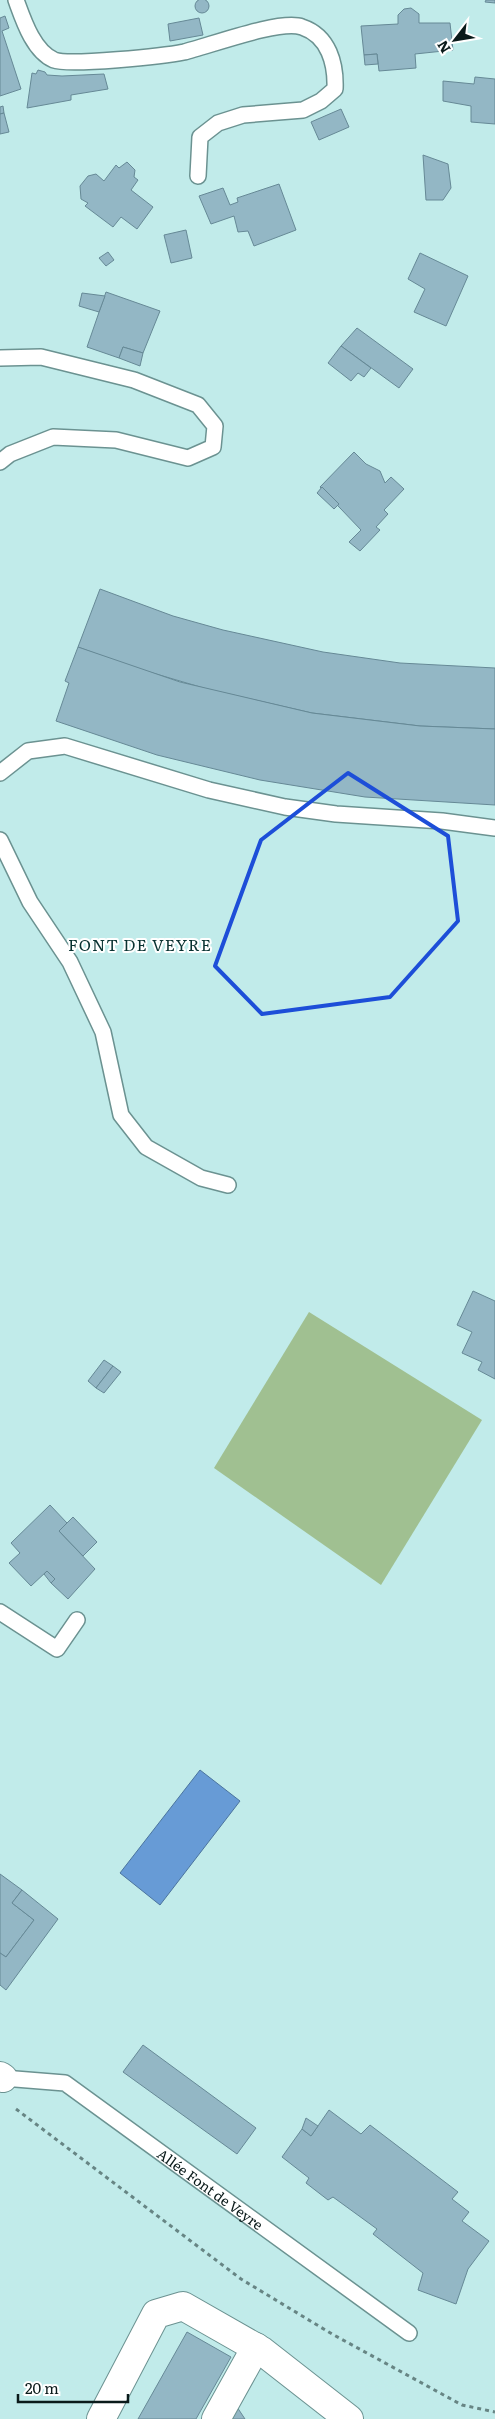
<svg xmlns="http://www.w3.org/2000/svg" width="495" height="2419" viewBox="0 0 495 2419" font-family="Literata,serif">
  <rect width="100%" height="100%" fill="#c1ebea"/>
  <!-- green -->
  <polygon fill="#a0c091" points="309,1312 482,1420 381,1585 214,1468"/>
  <!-- water -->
  <polygon fill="#679bd6" stroke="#4b749e" points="200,1770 240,1801 160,1905 120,1873"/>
  <!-- building -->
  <g fill="#93b7c5" stroke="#668996">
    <circle cx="202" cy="6" r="7"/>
    <polygon points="486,0 495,0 495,3 485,2"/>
    <polygon points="411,8 419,14 419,23 450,23 453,50 415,54 416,68 379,71 377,54 364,55 361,26 398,24 398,15 404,9"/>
    <polygon points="5,16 9,28 2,31 21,89 0,96 0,18"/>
    <polygon points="199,18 203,35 170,41 168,24"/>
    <polygon points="377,54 378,64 365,65 364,55"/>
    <polygon points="38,70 45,72 47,75 62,76 104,74 108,89 71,95 71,100 27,108 32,73 36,74"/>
    <polygon points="475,77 495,79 495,124 471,122 471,106 443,101 443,81 474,84"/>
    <polygon points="3,106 4,113 0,114 0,107"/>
    <polygon points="341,109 349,127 319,140 311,122"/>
    <polygon points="4,113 9,132 0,134 0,114"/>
    <polygon points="423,155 448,164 451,188 443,200 426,200"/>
    <polygon points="127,162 135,170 134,177 138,180 131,190 153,207 137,229 121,217 113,227 85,206 88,203 81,199 80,186 88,176 96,174 104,181 116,165 119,168"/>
    <polygon points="279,184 296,230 254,246 248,231 238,232 234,216 211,224 199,196 223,188 230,205 238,202 237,198"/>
    <polygon points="186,230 192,258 171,263 164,235"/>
    <polygon points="108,252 114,260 106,266 99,258"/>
    <polygon points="420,253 468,276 446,326 414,312 425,289 408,279"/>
    <polygon points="106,292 160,311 143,353 123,347 119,358 87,347"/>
    <polygon points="82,293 105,296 99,312 79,306"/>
    <polygon points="357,328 413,369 399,388 341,346"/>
    <polygon points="341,346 371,368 364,377 358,373 351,381 328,363"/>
    <polygon points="123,347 143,353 140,366 119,358"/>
    <polygon points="354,452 366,464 380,471 385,483 391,477 404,489 384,510 388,514 376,527 380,530 360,551 349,542 361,530 320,487"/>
    <polygon points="322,487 339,504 334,509 317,493"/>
    <polygon points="100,589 173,616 223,630 323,652 400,663 495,668 495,729 420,726 312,713 207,689 129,666 78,647"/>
    <polygon points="78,647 180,682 312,713 420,726 495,729 495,805 365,797 260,780 157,755 56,721 69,683 65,681"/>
    <polygon points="473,1291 495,1301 495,1379 478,1370 482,1362 462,1353 472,1332 457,1325"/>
    <polygon points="104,1360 113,1366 96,1388 88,1381"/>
    <polygon points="113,1366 121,1372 104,1393 96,1388"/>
    <polygon points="50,1505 67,1523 59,1531 95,1569 68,1599 51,1583 55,1579 47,1571 31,1586 9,1563 20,1553 11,1543"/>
    <polygon points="73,1517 97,1542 83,1556 59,1531"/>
    <polygon points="47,1571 55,1579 51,1583 44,1574"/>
    <polygon points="0,1874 22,1890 12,1903 34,1920 6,1957 0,1953"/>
    <polygon points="22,1890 58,1919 6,1990 0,1985 0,1953 6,1957 34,1920 12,1903"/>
    <polygon points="143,2045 256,2128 237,2154 123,2072"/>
    <polygon points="329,2110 361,2134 370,2125 458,2192 452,2199 469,2212 462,2221 489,2241 468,2269 456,2304 418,2290 423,2273 373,2234 377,2229 333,2197 328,2200 306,2183 309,2178 282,2157 302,2129 311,2136"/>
    <polygon points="306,2118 318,2126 311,2136 302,2129"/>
    <polygon points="187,2332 231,2357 196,2419 138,2419"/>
    <polygon points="237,2407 245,2419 230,2419"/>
  </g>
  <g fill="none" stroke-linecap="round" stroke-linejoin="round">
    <!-- service casing -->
    <g stroke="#6b9291" stroke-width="18">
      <g id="service">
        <path d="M 16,0 C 23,19 33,51 54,60 C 69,66 165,56 184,52 C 209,46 280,19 302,27 C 329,36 336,64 335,89 L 321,101 L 303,110 L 243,115 L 218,123 L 200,137 L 198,176"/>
        <polyline points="0,358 41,357 134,380 198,405 215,426 213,447 188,458 116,440 53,437 10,454 0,462"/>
        <polyline points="0,773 28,751 65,746 209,790 285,807 336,814 442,821 495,828"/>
        <polyline points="0,840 30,902 70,962 103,1032 121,1115 146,1147 201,1178 228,1185"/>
        <polyline points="0,1612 57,1649 77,1620"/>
        <path id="s1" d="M 3,2078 L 65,2083 L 409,2333"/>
      </g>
    </g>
    <!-- minor casing -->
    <g stroke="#6b9291" stroke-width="30">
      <g id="minor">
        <polyline points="0,2076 3,2078"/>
        <polyline points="101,2419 156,2314 183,2306 262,2351 349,2419"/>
        <polyline points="216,2419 256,2347"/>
      </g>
    </g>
    <!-- path -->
    <polyline stroke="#678584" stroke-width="3" stroke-dasharray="4 4" stroke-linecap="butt" points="16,2109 241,2279 332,2334 462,2405 495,2412"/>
    <!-- service -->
    <use href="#service" stroke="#fff" stroke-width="15"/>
    <!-- minor -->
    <use href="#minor" stroke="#fff" stroke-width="28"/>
  </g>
  <!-- marked area -->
  <path fill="none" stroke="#1d4ed8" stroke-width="4" stroke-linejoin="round" d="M 348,773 L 448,836 L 458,921 L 390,997 L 262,1014 L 215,966 L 261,840 Z"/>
  <g text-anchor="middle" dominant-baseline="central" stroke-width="4" stroke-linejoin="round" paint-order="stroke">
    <!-- street labels -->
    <g font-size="14" fill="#0a1a1a" stroke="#fff">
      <text stroke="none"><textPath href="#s1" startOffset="242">Allée Font de Veyre</textPath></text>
    </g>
    <!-- quarter labels -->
    <g font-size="16" letter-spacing="1" fill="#083231" stroke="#fff">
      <text x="140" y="944">FONT DE VEYRE</text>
    </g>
  </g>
  <!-- north arrow -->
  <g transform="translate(455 40) rotate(239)" stroke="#ffffff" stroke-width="4" paint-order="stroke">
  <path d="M0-4L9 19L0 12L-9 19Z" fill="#0a1a1a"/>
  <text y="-8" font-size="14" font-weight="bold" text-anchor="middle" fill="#0a1a1a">N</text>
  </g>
  <!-- scale -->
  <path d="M18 2394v8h110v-8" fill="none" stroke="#0a1a1a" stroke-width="2.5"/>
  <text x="25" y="2394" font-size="15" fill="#0a1a1a" stroke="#ffffff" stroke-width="4" paint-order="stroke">20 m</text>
</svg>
